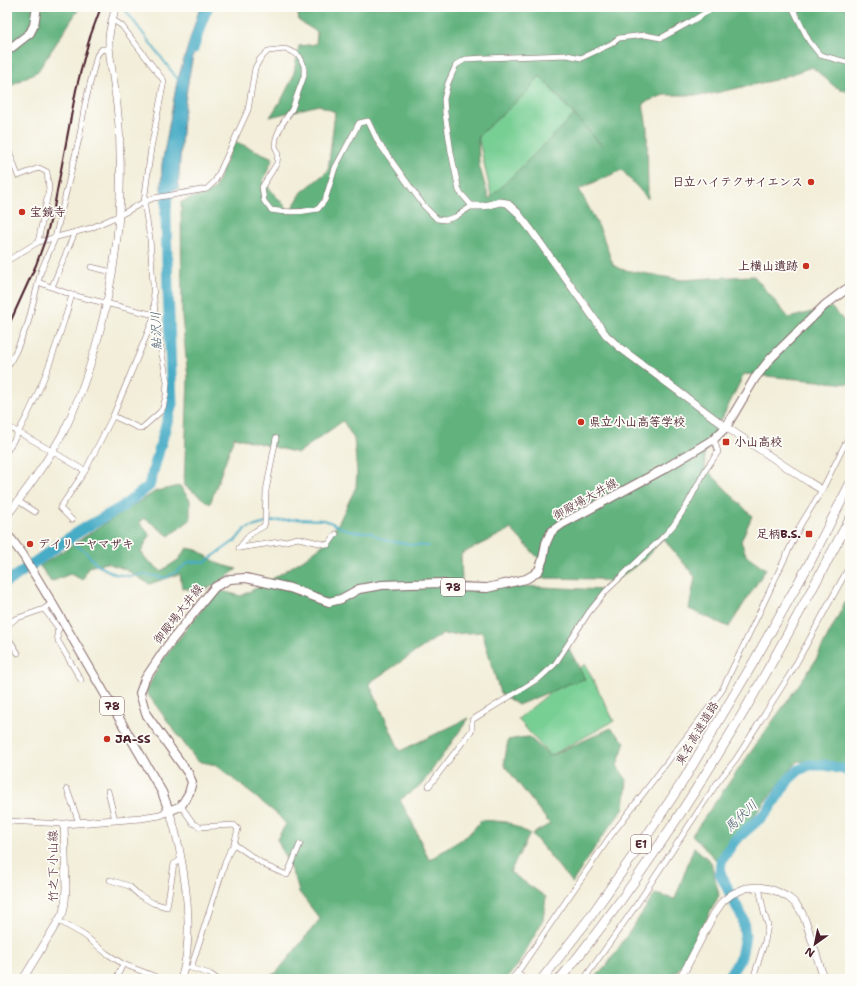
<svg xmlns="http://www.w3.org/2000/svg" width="857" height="986" viewBox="0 0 857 986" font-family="'Shantell Sans','Klee One',sans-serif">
  <rect width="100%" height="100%" fill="#fdfcf7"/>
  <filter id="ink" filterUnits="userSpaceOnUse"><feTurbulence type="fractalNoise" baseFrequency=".025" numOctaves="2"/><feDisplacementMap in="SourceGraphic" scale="8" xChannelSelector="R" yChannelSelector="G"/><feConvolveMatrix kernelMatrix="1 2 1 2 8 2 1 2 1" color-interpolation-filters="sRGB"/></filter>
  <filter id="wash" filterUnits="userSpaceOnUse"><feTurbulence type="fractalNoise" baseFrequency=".012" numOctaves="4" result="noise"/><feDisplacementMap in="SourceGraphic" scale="16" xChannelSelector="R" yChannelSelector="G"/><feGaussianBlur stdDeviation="0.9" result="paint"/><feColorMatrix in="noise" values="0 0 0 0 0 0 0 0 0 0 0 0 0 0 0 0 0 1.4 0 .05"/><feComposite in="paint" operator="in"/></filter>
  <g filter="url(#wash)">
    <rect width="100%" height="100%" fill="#f2eed9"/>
    <!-- green -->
    <g fill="#78cf94" stroke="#617760">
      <polygon points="540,76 574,115 493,204 478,136"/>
      <polygon points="585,664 614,721 550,756 518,719"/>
    </g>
    <!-- forest -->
    <g fill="#62b27e" stroke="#566854" fill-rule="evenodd">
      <polygon points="7,7 80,7 38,71 15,83 7,91"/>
      <path d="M 297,7 L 850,7 L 850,93 L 834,86 L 812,67 L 775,80 L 706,95 L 664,95 L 643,103 L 647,128 L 648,199 L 622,170 L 579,189 L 601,231 L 613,265 L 620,269 L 682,280 L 711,278 L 754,276 L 789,318 L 831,307 L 850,327 L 850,384 L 744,374 L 704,455 L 706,469 L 752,516 L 741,541 L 746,555 L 766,569 L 729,627 L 689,609 L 695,577 L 663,538 L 644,560 L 612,583 L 598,579 L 539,578 L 540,560 L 511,529 L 461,554 L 462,583 L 603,590 L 567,645 L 585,679 L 571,683 L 518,705 L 500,693 L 482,632 L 441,635 L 369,683 L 400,751 L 469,718 L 422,784 L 400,800 L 411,820 L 429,860 L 467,836 L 482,820 L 507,822 L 530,834 L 510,872 L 546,897 L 543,920 L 518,965 L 506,979 L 266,979 L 277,972 L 320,919 L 299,892 L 297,884 L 277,839 L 286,824 L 278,815 L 216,765 L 197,761 L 146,692 L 160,663 L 190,624 L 218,590 L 241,596 L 266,583 L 304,559 L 324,544 L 339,522 L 356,487 L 357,472 L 354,439 L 343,421 L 298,453 L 234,437 L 210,504 L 184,485 L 188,378 L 182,317 L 181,202 L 214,190 L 234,141 L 273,158 L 263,181 L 290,212 L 302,192 L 328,171 L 335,112 L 319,105 L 270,117 L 283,97 L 293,77 L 299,46 L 316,44 L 317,32 L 299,21 ZM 540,76 L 602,146 L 574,115 L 489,199 L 479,165 L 478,136 L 524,95 Z"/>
      <polygon points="180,486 190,500 190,520 169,536 150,522 143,518 140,523 150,535 141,552 147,560 161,571 178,560 187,548 197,550 219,564 237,569 215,585 199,591 182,588 180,574 149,584 125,569 106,563 88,567 83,580 70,574 51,582 40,566 113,518 156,491"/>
      <polygon points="850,593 850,767 798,761 717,861 692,835 814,663"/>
      <polygon points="611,728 625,742 617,766 627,780 624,808 599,841 572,883 532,834 550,824 504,765 508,740 519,738 529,737 550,756"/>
      <polygon points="694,847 711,862 719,895 683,965 669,979 594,979 607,965 655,894 675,899"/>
    </g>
    <!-- water -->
    <polygon fill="#47acc6" stroke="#486678" points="200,7 209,7 197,33 187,88 183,117 178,189 161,191 162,164 177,82"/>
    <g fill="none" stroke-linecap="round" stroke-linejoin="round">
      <!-- stream -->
      <g stroke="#47acc6" stroke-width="2">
        <polyline points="123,7 179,81"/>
        <polyline points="66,540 73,544 86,552 97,565 115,574 128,576 135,576 141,574 166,578 176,572 189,562 205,562 236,540 245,529 273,521 298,519 324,520 332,523 342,528 356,532 370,532 380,538 389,541 415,545 428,546"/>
      </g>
      <!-- river -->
      <g stroke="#47acc6" stroke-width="11">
        <polyline points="193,49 202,20 208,7"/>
        <polyline points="7,581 13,578 66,540 90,525 122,507 149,486 172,404 167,259 166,214 168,176"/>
        <polyline points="726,979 729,976 741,957 745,936 743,919 720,873 721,861 735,840 767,812 789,779 799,770 809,765 825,765 843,769 850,772"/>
      </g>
    </g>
  </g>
  <g filter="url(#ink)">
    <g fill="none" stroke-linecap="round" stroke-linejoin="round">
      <!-- street casing -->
      <g stroke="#856768" stroke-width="6">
        <g id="street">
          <polyline points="792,7 809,41 820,55 850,63"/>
          <polyline points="7,145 18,176 39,168 47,172 49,189 38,242"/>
          <path d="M 7,261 L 38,242 L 91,228 L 120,215 L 144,202 L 154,198 L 207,189 L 215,181 L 220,171 L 248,110 L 255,68 L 260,59 L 268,51 L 285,49 L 295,53 L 300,57 L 304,66 L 304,76 L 292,109 L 281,126 L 276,138 L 275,146 L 278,153 L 277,163 L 262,187 L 264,201 L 271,210 C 287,213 303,212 318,209 L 325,200 L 335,168 L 359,123 L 368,121 L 378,142 L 424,206 L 437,219 L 445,220 L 455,217 L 472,206 L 459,191 L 451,152 L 445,113 L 444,99 L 448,83 L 456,65 L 466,59 L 485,58 L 567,55 L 581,58 L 611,44 L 619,38 L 645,35 L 661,38 L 692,21 L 715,7"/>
          <polyline points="91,267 112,272"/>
          <polyline points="38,282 72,295 155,315 167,382 166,395 163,408 160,412 141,429 113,416"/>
          <polyline points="52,287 75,232"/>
          <polyline points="7,368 16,351 28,323 41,271 55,238 79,139 85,104 97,55 102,49 109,50"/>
          <polyline points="7,426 52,451 85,471"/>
          <path d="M 7,451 C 38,403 56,349 72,295"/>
          <polyline points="18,501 35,512"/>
          <polyline points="72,520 60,508 85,471 113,416 155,315 150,239 144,202 151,148 164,81 122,26 112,19"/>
          <polyline points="239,548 250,534 264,526 265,522 266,491 276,438"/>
          <polyline points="239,548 286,541 298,538 328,545 336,534"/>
          <polyline points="44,609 59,629 57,632 58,641 81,680"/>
          <polyline points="7,626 15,619 44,609 52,603"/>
          <polyline points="7,636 18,653"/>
          <polyline points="429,786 472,730 472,720 541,677 555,664 589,612 606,591 662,538 673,526 687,505 706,469 718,452 714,439"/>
          <polyline points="67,789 79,823"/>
          <polyline points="108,791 115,820"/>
          <polyline points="181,806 193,823 200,827 234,825 238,829 234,844 266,866 287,875 300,844"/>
          <polyline points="7,821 64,824"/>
          <polyline points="110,880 129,886 139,895 153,903 167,907 174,864 181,860"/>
          <polyline points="59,921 84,935 106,953 123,964 154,976"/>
          <polyline points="189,968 191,968 210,974 217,979"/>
          <polyline points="191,968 225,863 230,850 234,844"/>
          <polyline points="517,973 524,979"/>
          <polyline points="116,979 123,964"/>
          <polyline points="511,979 517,973 609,838 721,692 761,609 801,524 822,490 850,434"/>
          <polyline points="584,979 635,907 717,783 736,759 792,671 850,565"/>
          <polyline points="753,979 765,941 768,925 764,913 759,887"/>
        </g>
      </g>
      <!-- secondary casing -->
      <g stroke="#856768" stroke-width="8">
        <g id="secondary">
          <polyline points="472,206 484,206 500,202 507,203 517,212 531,230 606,335 619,347 726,427 809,482 822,490"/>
          <path d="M 7,516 C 27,489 47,462 63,433 C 79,401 90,368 99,334 C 115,275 122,215 120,154 C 120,133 118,111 115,91 C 113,73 108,54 109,37 C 110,27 113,16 116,7"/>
          <path d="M 23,979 L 63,913 L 65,902 L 66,888 L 64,824 L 141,818 L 160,815 L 169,811 C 174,823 176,835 179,847 C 187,887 194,940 181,979"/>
          <polyline points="679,979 686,968 714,914 723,901 732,894 746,888 759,887 770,889 778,892 789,898 796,904 802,913 807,925 824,979"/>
        </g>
      </g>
      <!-- primary casing -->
      <g stroke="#856768" stroke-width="10">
        <g id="primary">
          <polyline points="7,51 30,33 34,25 37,7"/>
          <polyline points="7,535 11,539 23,555 52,603 162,792 169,811 181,806 189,793 192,782 188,773 146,714 140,693 145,679 168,645 205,599 215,587 230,579 246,578 290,588 329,602 341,599 359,589 382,585 441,583 455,587 487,588 526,579 533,575 539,570 543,559 546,543 551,532 562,524 664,469 714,439 726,427 755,378 771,358 825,305 845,290 850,287"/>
        </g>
      </g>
      <!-- highway casing -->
      <g stroke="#856768" stroke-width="10">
        <g id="highway">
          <polyline points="542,979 588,920 644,840 683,781 753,663 809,564 850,484"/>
          <path d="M 560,979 C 628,897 686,808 740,718 C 779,652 814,585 850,519"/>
        </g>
      </g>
      <!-- street -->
      <use href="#street" stroke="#fff" stroke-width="5"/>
      <!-- secondary -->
      <use href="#secondary" stroke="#fff" stroke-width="7"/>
      <!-- primary -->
      <use href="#primary" stroke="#fff" stroke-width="8"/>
      <!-- highway -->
      <use href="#highway" stroke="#fff" stroke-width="9"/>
      <!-- rail -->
      <polyline stroke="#4a1f2b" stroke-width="2" points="7,329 36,265 45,240 54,207 76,90 84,58 90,37 101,7"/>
    </g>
  </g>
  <!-- markers -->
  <g fill="#c8321e" stroke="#fdfcf7" stroke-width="1.5">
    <circle cx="811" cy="182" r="4"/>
    <circle cx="22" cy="212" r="4"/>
    <circle cx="806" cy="266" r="4"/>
    <circle cx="581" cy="422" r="4"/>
    <rect x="722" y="438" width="8" height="8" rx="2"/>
    <rect x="805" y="530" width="8" height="8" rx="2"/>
    <circle cx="30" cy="544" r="4"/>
    <circle cx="107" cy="739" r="4"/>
  </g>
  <g text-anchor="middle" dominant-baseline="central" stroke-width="3.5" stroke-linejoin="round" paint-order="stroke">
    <!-- shield labels -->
    <g fill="#fdfcf7" stroke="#806168" stroke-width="1">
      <rect x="441" y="578" width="24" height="18" rx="3"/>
      <rect x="100" y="697" width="24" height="18" rx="3"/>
      <rect x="631" y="835" width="20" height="18" rx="3"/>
    </g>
    <g font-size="11" font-weight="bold" fill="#4a1f2b">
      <text x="453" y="587">78</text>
      <text x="112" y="706">78</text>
      <text x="641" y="844">E1</text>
    </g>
    <!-- poi labels -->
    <g font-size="12" font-weight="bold" fill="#4a1f2b" stroke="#fdfcf7" text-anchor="start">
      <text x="803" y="182" text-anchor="end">日立ハイテクサイエンス</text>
      <text x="30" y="212">宝鏡寺</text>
      <text x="798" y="266" text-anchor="end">上横山遺跡</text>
      <text x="589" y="422">県立小山高等学校</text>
      <text x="734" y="442">小山高校</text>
      <text x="801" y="534" text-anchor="end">足柄B.S.</text>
      <text x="38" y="544">デイリーヤマザキ</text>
      <text x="115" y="739">JA-SS</text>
    </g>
    <!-- street labels -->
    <g font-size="12" fill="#4a1f2b" stroke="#fdfcf7">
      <text transform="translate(585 499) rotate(-29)">御殿場大井線</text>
      <text transform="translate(178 614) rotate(-52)">御殿場大井線</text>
      <text transform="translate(697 733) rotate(-59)">東名高速道路</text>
      <text transform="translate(53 866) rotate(-90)">竹之下小山線</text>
    </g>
    <!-- water labels -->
    <g font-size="13" font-style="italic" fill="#495e71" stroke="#fdfcf7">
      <text transform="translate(156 331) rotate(-92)">鮎沢川</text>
      <text transform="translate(741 816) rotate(-44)">馬伏川</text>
    </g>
  </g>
  <!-- margin -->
  <rect width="857" height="986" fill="none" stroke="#fdfcf7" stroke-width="24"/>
  <!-- north arrow -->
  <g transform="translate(815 944) rotate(213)" stroke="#fdfcf7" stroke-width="3" paint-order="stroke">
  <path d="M0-3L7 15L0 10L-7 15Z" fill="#4a1f2b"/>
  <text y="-6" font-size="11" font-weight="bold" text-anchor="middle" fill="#4a1f2b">N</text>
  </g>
</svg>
